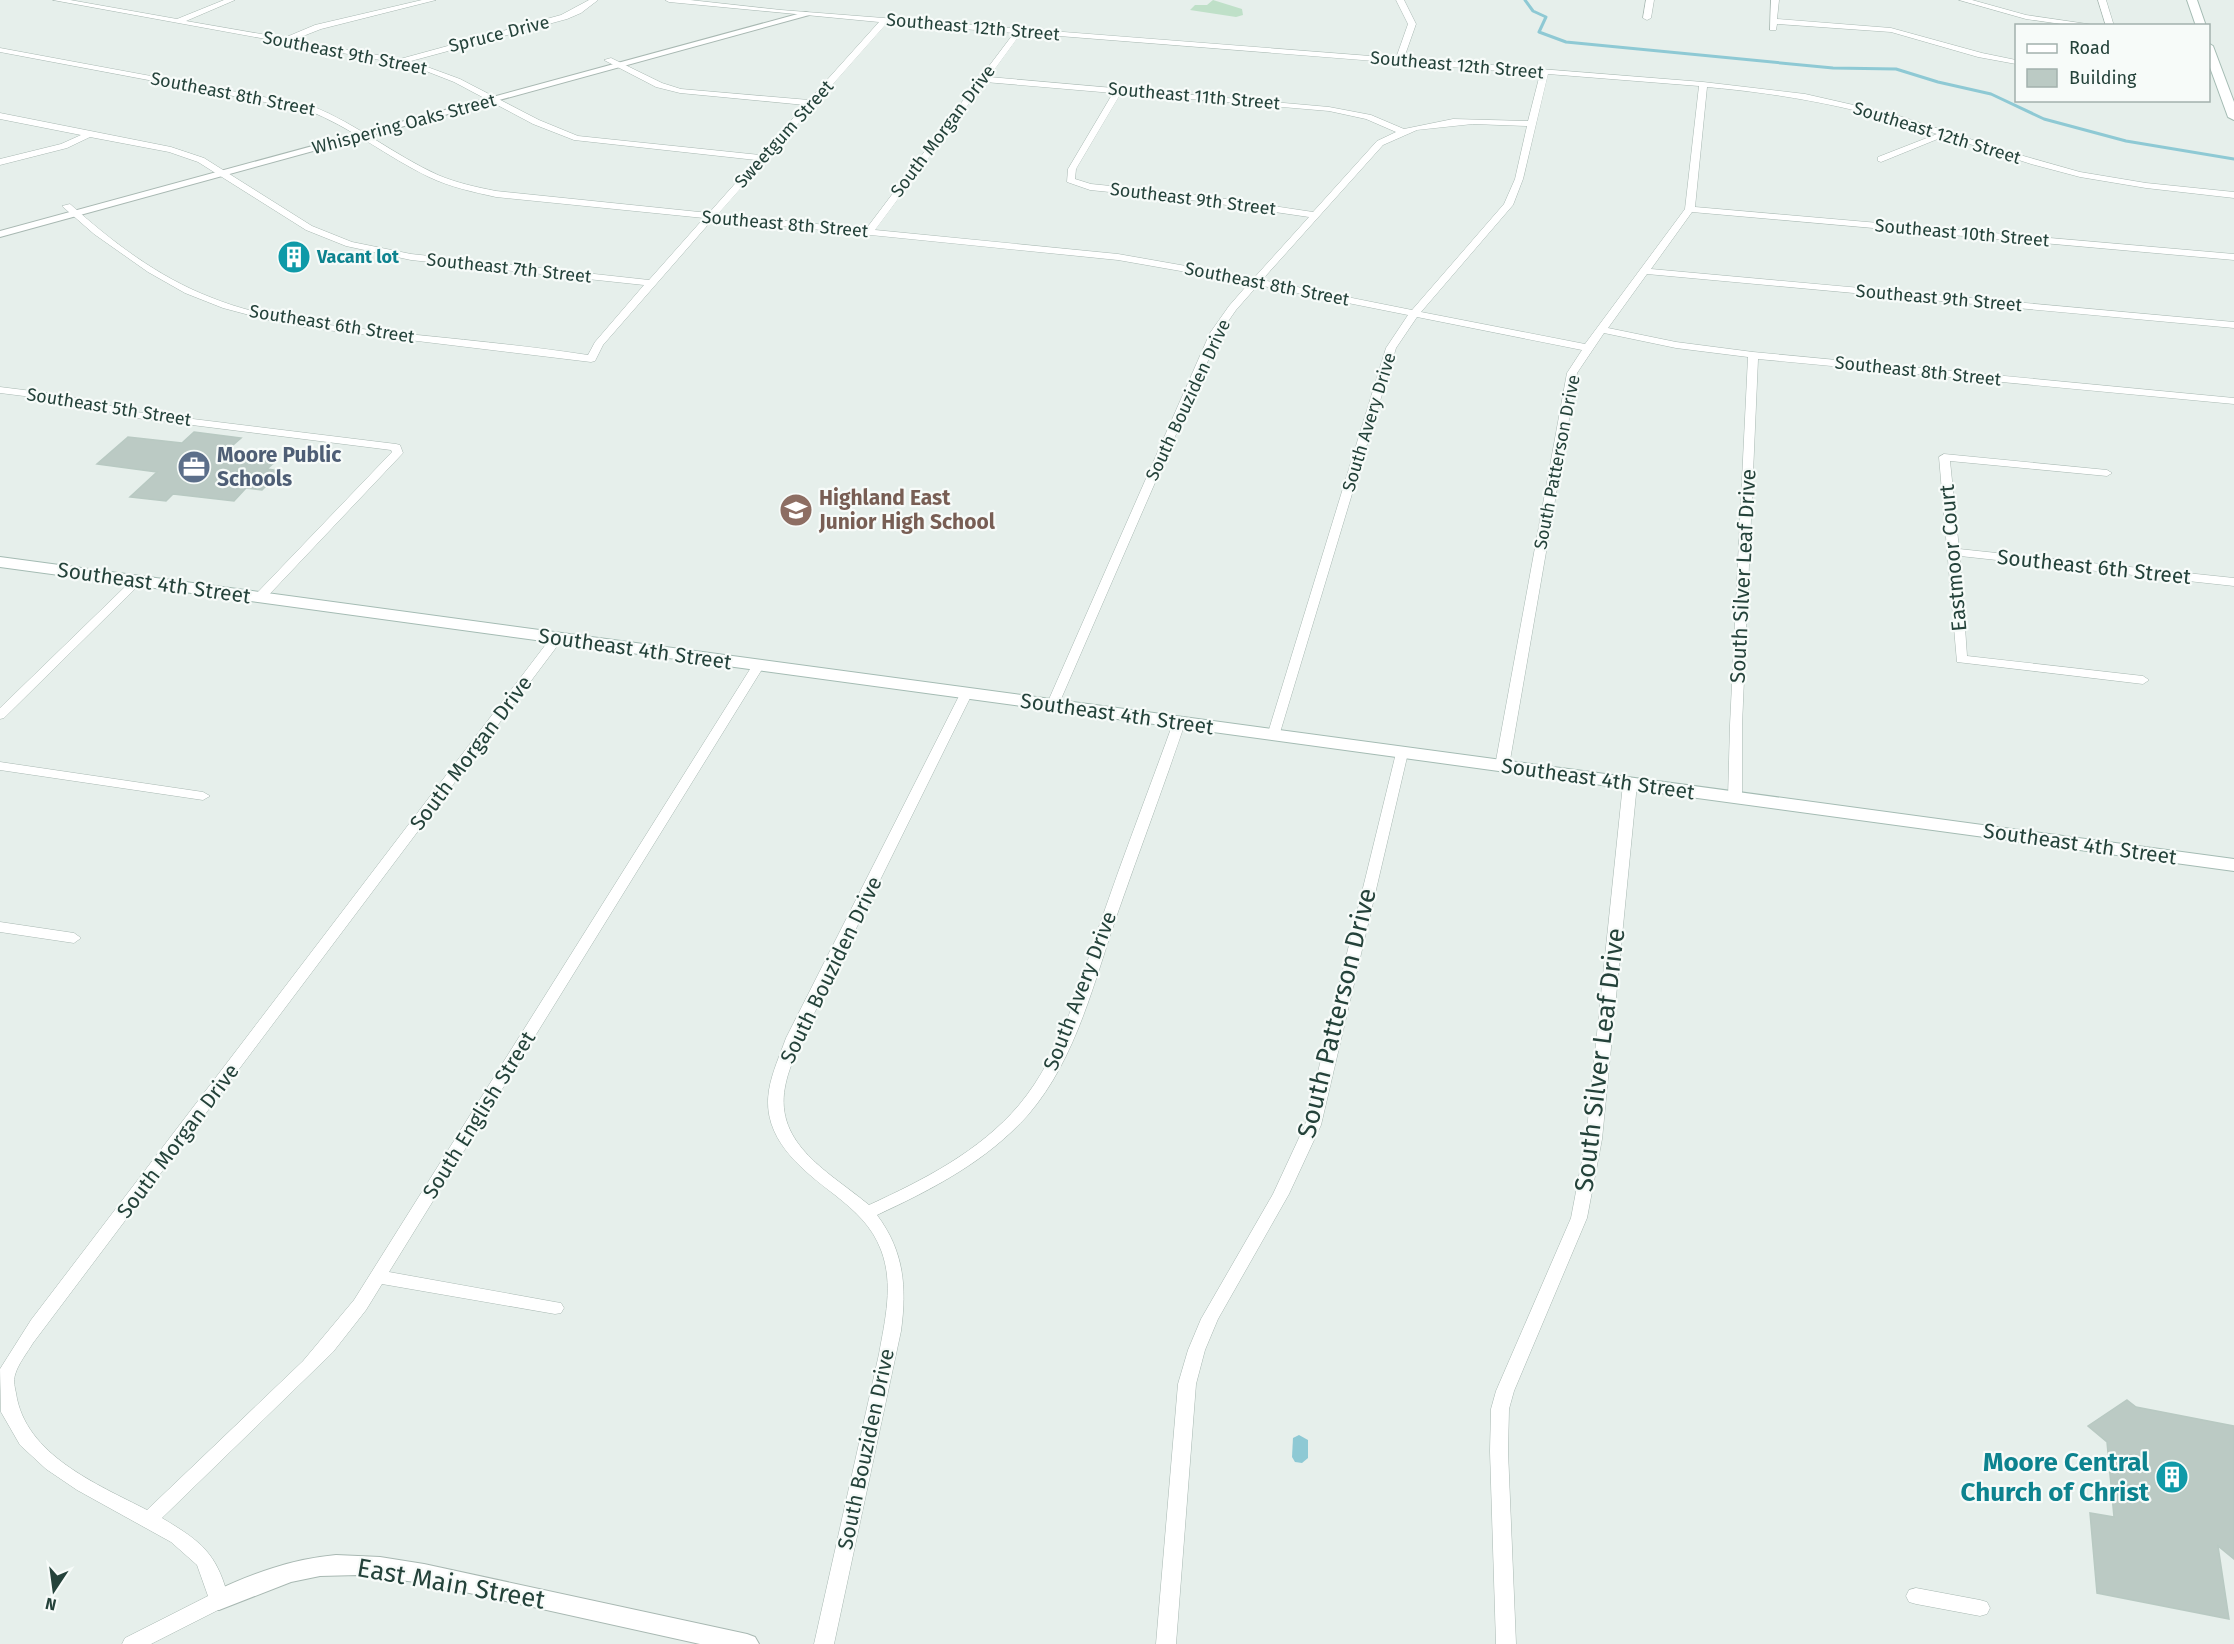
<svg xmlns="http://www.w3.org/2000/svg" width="2234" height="1644" viewBox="0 0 2234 1644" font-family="'Fira Sans',sans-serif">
  <rect width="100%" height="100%" fill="#e6efeb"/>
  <!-- green -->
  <polygon fill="#bfe0c8" points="1213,0 1242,9 1243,15 1236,17 1190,10 1195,5 1207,5"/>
  <!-- water -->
  <polygon fill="#8ec9d4" points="1299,1435 1308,1440 1308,1458 1302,1463 1295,1462 1292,1457 1293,1438"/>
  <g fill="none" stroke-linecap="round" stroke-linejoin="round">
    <!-- stream -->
    <polyline stroke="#8ec9d4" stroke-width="3" points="1525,0 1533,11 1546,17 1539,32 1566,42 1833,68 1896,69 1938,82 1991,94 2044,119 2126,141 2234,159"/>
  </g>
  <!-- building -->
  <g fill="#bbcac4" stroke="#b8c9c2" stroke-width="1.5">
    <polygon points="194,432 241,438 225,452 276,461 267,469 281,471 262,490 246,488 234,501 173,494 166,501 130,497 157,472 97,464 128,437 182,443"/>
    <polygon points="2127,1400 2136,1407 2234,1426 2234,1559 2218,1546 2229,1619 2097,1593 2090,1513 2114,1517 2107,1442 2088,1426"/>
  </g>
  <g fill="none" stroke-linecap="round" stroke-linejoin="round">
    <!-- minor casing -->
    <g stroke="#a8b8b2" stroke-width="1">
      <g id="minor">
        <path d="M 53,0 L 70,0 L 177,19 L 224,0 L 235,0 L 186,21 L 284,38 L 315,25 L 422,0 L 436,0 L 321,29 L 293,40 L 400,59 L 561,15 L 589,0 L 598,0 L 581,13 L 567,19 L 411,61 L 460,79 L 539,120 L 578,136 L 760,155 L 805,105 L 680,93 L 656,87 L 604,60 L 611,58 L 662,83 L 681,89 L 809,100 L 879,22 L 669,2 L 665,0 L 690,0 L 781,10 L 1396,58 L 1408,24 L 1396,0 L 1404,0 L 1416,24 L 1404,58 L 1703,82 L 1805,94 L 1893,114 L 2013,153 L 2080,172 L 2146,183 L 2234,192 L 2234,198 L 2146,188 L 2080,177 L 2031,164 L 1945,136 L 1881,162 L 1878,161 L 1878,157 L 1937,134 C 1861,108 1786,94 1707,87 L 1695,207 L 2234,254 L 2234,260 L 1692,212 L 1651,269 L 2234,322 L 2234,328 L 1647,274 L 1608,328 L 1676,342 L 1753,352 L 2234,398 L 2234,404 L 1758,359 L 1742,725 L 1742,798 L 1735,802 L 1728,798 L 1730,725 L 1748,357 L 1676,348 L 1604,333 L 1577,373 L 1509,766 L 1502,770 L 1495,766 L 1567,373 L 1582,350 L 1417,317 L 1396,348 L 1279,736 L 1273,740 L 1267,736 L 1386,348 L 1408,315 L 1258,285 L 1236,310 L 1220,333 L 1058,706 L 1052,710 L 1046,706 L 1210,333 L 1229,306 L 1249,283 L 1118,260 L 713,219 L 603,345 L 595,361 L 591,362 L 310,328 L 268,320 L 223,308 L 185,293 L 148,272 L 94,234 L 62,206 L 70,204 C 111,241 158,277 210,297 C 266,320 329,325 389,332 C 455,339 522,345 588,355 L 595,342 L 644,285 L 411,260 L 346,246 L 306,230 L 198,162 L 169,152 L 90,137 L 67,148 L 0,165 L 0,159 L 61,144 L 81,135 L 0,119 L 0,113 L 171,147 L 204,158 L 312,226 L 352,242 L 411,254 L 649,280 L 704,218 L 496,197 C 473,192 450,187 429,177 C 387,157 351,127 307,110 L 0,52 L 0,48 L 312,106 C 357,124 394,155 438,175 C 457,183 476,187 496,191 L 709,213 L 756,160 L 574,140 L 533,124 L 454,82 L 413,66 ZM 887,23 L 1014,33 L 866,229 L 718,214 ZM 1021,33 L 1540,74 L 1528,121 L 1453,119 L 1404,129 L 1371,115 L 1329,107 L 989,77 ZM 1548,74 L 1699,86 L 1685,209 L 1585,344 L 1421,312 L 1513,205 L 1523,179 ZM 985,82 L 1113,93 L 1068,169 L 1067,182 L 1090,190 L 1199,201 L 1309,217 L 1254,278 L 1118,254 L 875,230 ZM 1121,93 L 1329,111 L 1366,119 L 1396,132 L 1377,141 L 1313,212 L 1199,195 L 1091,184 L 1075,179 L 1076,169 ZM 1473,124 L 1527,126 L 1515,179 L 1504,204 L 1412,310 L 1262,280 L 1383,145 L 1417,130 Z"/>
        <polygon points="1646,0 1654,0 1651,18 1647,20 1643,18"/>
        <polygon points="1771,0 1779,0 1777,19 1891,28 1982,53 2016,60 2016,64 1978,57 1891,32 1777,24 1776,30 1770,30"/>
        <polygon points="1959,0 1972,0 2026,15 2101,26 2075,26 2026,19"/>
        <polygon points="2098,0 2106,0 2114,26 2106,26"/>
        <polygon points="0,387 64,395 136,412 396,444 400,445 403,453 264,600 256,600 254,597 256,594 392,452 391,450 136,418 64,401 0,393"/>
        <polygon points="1944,454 2107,470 2112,473 2107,476 1950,461 1959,549 2234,578 2234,586 1960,556 1967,656 2143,676 2149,680 2143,684 1957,662 1939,457"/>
        <polygon points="137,577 143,581 141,583 4,718 0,719 0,708 133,579"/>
        <path d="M 557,634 L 563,638 L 561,641 L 33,1343 C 27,1353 18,1364 15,1375 C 13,1381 15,1388 16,1393 C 25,1455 97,1484 147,1510 L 303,1361 L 354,1300 L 752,666 L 758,662 L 762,663 L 764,666 L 389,1272 L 555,1302 L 561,1303 L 564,1308 L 561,1313 L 555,1314 L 382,1284 L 366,1310 L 333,1352 L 162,1518 C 202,1542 217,1553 229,1600 L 226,1606 L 151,1644 L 122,1644 L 125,1638 L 208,1596 L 197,1565 L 171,1542 L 77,1490 L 46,1469 L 20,1445 L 1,1412 L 0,1369 L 31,1320 L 553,635 Z"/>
        <path d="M 966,690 L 972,694 L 802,1038 C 796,1054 788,1070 785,1087 C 774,1145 831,1173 869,1205 C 923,1180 979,1152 1019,1105 C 1064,1051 1080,980 1103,915 C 1125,851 1150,787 1173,723 L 1179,719 L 1185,723 C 1164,786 1140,849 1118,912 C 1094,981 1077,1058 1028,1115 C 987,1161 933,1189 877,1215 C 904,1251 907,1287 901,1331 L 834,1644 L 814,1644 L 879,1354 C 885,1320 894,1284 881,1250 C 872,1226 855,1211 835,1195 C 801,1169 761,1138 769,1090 C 772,1072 780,1055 786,1038 L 960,694 Z"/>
        <polygon points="1402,749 1408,753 1321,1125 1289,1194 1218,1319 1205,1350 1196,1384 1176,1644 1156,1644 1178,1384 1188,1350 1201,1319 1273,1194 1305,1125 1396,753"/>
        <polygon points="0,762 203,792 210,796 203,800 0,770"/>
        <polygon points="1630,780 1637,784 1602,1139 1587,1218 1514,1391 1509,1409 1508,1451 1516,1644 1496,1644 1490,1451 1491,1409 1496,1391 1571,1218 1586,1139 1623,784"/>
        <polygon points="0,922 74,933 81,938 74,943 0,932"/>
        <polygon points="1916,1588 1980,1600 1987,1602 1990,1608 1987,1614 1980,1616 1916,1604 1909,1602 1906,1596 1909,1590"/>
      </g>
    </g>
    <!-- tertiary casing -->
    <g stroke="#a8b8b2" stroke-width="2">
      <g id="tertiary">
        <polygon points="805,12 813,14 0,237 0,231"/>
        <path d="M 336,1555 L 380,1557 L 424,1564 L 747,1634 L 755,1637 L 759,1644 L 700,1644 L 424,1583 L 358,1575 L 320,1576 L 291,1582 L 219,1610 L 211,1607 L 207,1600 L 211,1593 C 251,1574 291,1559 336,1555 Z"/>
      </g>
    </g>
    <!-- secondary casing -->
    <g stroke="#a4bbb3" stroke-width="2">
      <g id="secondary">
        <polygon points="2187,0 2197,0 2206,26 2196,26"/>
        <polygon points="2208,43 2213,46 2234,102 2234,120 2228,117 2208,62"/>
        <polygon points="0,557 2234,859 2234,871 0,567"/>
      </g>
    </g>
    <!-- minor -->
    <use href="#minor" fill="#fff" fill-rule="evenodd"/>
    <!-- tertiary -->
    <use href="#tertiary" fill="#fff" fill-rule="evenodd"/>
    <!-- secondary -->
    <use href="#secondary" fill="#fff" fill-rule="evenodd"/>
  </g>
  <!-- icons -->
  <defs>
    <g id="building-disc" transform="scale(1.725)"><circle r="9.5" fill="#0f9aa8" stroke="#f7fbf9"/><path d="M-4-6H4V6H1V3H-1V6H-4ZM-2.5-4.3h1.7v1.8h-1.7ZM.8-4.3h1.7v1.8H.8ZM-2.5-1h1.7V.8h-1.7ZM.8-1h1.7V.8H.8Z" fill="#fff"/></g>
    <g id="office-disc" transform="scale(1.725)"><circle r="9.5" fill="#5c6f8a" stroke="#f7fbf9"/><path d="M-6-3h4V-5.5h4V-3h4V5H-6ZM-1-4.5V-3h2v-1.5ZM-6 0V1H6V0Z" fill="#fff"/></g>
    <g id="school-disc" transform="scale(1.725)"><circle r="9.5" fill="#8d6e63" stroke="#f7fbf9"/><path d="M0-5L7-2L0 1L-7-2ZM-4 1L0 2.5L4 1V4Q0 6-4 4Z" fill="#fff"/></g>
  </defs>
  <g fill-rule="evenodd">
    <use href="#building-disc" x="294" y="257"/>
    <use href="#office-disc" x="194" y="467"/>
    <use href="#school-disc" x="796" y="510"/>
    <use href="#building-disc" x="2172" y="1477"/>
  </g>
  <g text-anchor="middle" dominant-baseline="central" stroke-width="4.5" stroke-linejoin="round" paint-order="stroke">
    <!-- far-street labels -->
    <g font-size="18" fill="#24423a" stroke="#f7fbf9">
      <text transform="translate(973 27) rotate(5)">Southeast 12th Street</text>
      <text transform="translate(499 34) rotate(-14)">Spruce Drive</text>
      <text transform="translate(345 53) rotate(11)">Southeast 9th Street</text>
      <text transform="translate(1457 65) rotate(5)">Southeast 12th Street</text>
      <text transform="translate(233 94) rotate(11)">Southeast 8th Street</text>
      <text transform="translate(1194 96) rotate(5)">Southeast 11th Street</text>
      <text transform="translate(404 124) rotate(-15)">Whispering Oaks Street</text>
      <text transform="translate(943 131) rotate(-53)">South Morgan Drive</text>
      <text transform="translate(1937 133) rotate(17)">Southeast 12th Street</text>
      <text transform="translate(784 134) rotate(-48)">Sweetgum Street</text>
      <text transform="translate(1193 199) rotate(7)">Southeast 9th Street</text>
      <text transform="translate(785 224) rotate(5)">Southeast 8th Street</text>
      <text transform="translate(1962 233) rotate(5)">Southeast 10th Street</text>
      <text transform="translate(509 268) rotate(6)">Southeast 7th Street</text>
      <text transform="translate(1267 284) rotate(11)">Southeast 8th Street</text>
      <text transform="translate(1939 298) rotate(5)">Southeast 9th Street</text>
      <text transform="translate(332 324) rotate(9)">Southeast 6th Street</text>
      <text transform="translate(1918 371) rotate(6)">Southeast 8th Street</text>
      <text transform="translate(1188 400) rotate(-65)">South Bouziden Drive</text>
      <text transform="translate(109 407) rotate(9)">Southeast 5th Street</text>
      <text transform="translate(1369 422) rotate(-73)">South Avery Drive</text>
      <text transform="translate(1557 462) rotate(-79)">South Patterson Drive</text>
    </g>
    <!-- far-culture labels -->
    <g font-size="18" font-weight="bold" fill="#0d838f" stroke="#f7fbf9" text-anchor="start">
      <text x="317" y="257">Vacant lot</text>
    </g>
    <!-- service labels -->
    <g font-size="21" font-weight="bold" fill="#4e5e75" stroke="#f7fbf9" text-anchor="start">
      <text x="217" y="455">Moore Public<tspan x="217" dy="24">Schools</tspan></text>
    </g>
    <!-- education labels -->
    <g font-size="21" font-weight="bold" fill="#785e54" stroke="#f7fbf9" text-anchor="start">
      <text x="819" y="498">Highland East<tspan x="819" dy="24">Junior High School</tspan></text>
    </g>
    <!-- street labels -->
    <g font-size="21" fill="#24423a" stroke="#f7fbf9">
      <text transform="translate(1953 558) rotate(-95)">Eastmoor Court</text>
      <text transform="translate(2094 567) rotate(6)">Southeast 6th Street</text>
      <text transform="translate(1743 576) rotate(-87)">South Silver Leaf Drive</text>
      <text transform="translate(154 583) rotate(8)">Southeast 4th Street</text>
      <text transform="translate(635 649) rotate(8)">Southeast 4th Street</text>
      <text transform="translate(1117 714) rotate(8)">Southeast 4th Street</text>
      <text transform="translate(471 753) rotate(-53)">South Morgan Drive</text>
      <text transform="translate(1598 779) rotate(8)">Southeast 4th Street</text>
      <text transform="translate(2080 844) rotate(8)">Southeast 4th Street</text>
      <text transform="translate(831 970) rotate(-64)">South Bouziden Drive</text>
      <text transform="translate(1080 991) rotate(-69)">South Avery Drive</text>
      <text transform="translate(479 1115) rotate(-58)">South English Street</text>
      <text transform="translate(178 1141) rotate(-53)">South Morgan Drive</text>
      <text transform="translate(866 1449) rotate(-78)">South Bouziden Drive</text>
    </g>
    <!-- near-street labels -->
    <g font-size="26" fill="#24423a" stroke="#f7fbf9">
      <text transform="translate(1337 1013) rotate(-76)">South Patterson Drive</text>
      <text transform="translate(1600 1060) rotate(-83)">South Silver Leaf Drive</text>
      <text transform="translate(451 1584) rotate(10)">East Main Street</text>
    </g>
    <!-- near-culture labels -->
    <g font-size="26" font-weight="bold" fill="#0d838f" stroke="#f7fbf9" text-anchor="end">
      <text x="2149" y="1462">Moore Central<tspan x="2149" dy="30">Church of Christ</tspan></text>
    </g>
  </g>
  <!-- legend -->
  <rect x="2015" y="24" width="195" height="78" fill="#f7fbf9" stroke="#a3b1ad" stroke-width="1.5"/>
  <rect x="2027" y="44" width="30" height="9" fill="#ffffff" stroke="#a3b1ad" stroke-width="1.5"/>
  <text x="2069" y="54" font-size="18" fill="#24423a">Road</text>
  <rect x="2027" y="69" width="30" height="18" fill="#bbcac4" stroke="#a3b1ad" stroke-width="1.5"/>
  <text x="2069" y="84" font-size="18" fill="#24423a">Building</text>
  <!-- north arrow -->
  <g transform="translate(54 1590) rotate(193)" stroke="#f7fbf9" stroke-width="4.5" paint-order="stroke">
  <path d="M0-4.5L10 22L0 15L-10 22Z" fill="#24423a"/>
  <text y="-9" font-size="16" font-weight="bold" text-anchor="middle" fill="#24423a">N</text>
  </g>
</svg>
